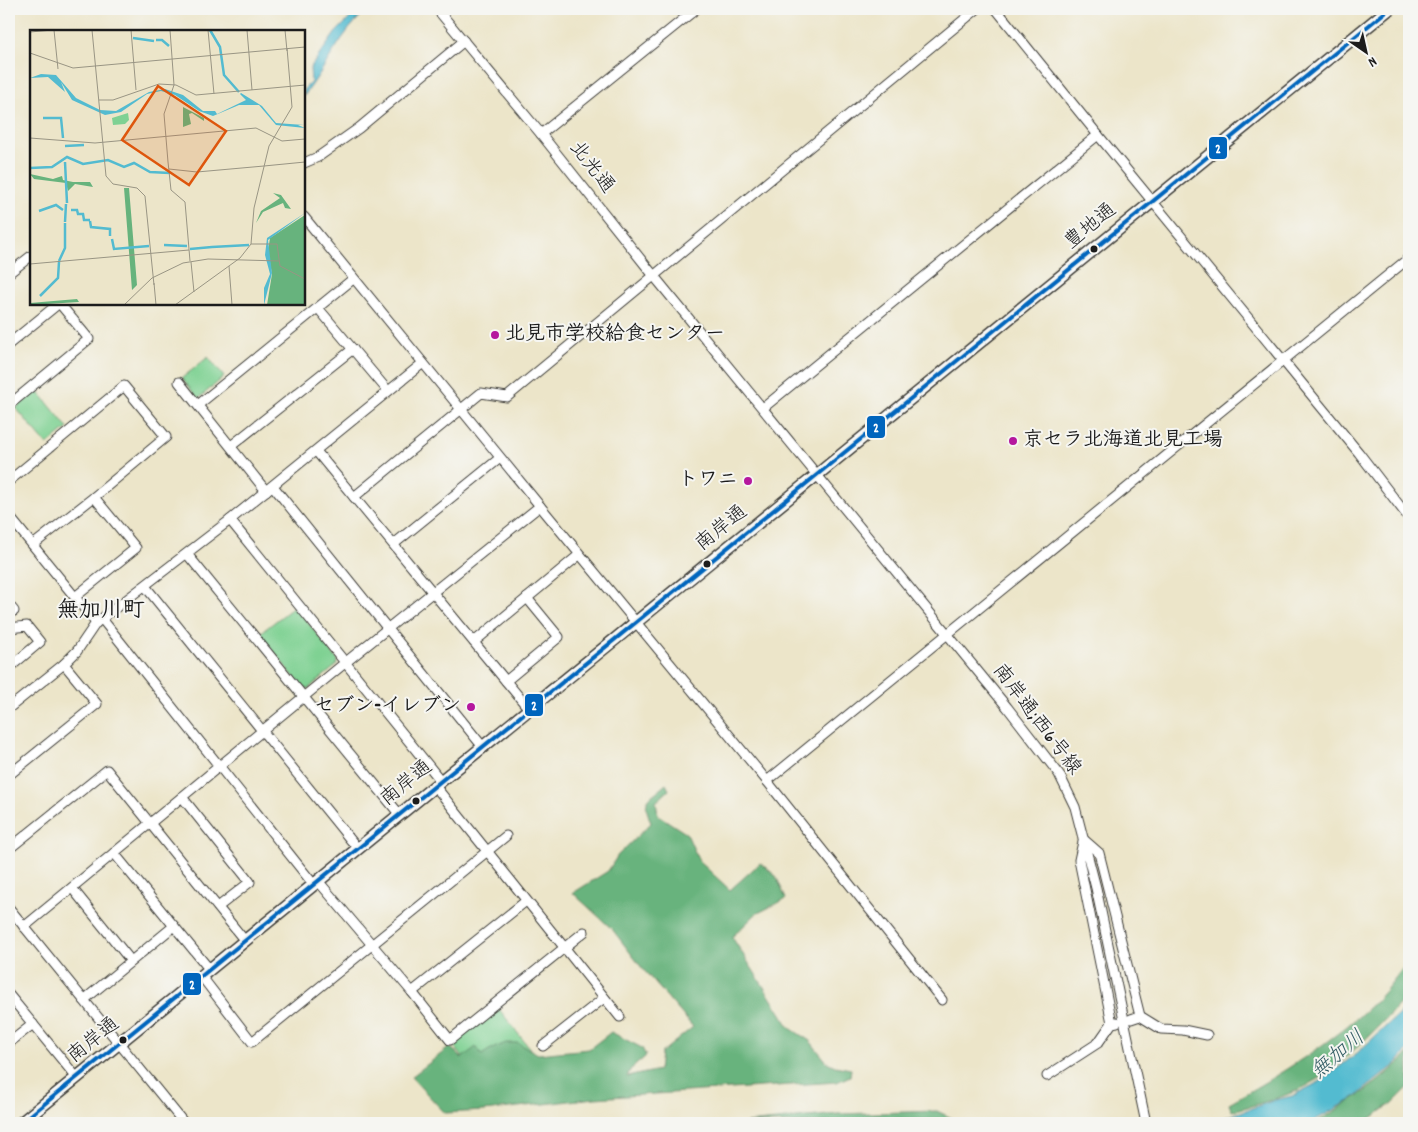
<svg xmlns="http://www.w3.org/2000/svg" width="1418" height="1132" viewBox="0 0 1418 1132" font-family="Dekko,'Klee One',sans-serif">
  <rect width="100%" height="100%" fill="#f6f6f2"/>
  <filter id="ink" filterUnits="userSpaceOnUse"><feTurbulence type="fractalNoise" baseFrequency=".02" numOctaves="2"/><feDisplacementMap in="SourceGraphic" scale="10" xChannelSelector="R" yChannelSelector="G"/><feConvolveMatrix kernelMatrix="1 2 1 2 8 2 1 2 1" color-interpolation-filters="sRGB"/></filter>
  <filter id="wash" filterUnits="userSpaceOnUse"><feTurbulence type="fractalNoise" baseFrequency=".0096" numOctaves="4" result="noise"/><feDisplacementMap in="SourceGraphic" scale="20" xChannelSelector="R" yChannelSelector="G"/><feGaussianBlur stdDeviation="1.12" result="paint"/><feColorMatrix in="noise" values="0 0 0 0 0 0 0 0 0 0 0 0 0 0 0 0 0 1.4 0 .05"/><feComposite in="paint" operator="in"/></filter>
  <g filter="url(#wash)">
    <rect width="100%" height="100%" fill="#ece5c9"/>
    <!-- green -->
    <g fill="#7fd193" stroke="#4e7658">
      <polygon points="208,357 224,377 198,399 182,378"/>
      <polygon points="37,390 68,428 47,445 16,408"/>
      <polygon points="295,606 338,660 337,665 308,689 302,687 259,634"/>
      <polygon points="495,1004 534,1054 472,1070 450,1040"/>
    </g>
    <!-- forest -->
    <g fill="#67b37d" stroke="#42684c">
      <path d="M 666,784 L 669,790 L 656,802 L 658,815 L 687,834 L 699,861 L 730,890 L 760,863 L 776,876 L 786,899 L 756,914 L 732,937 L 790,1028 L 810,1041 L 827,1062 L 835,1066 L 851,1069 L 850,1076 L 837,1082 L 595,1098 L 484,1111 L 445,1113 L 411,1077 L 450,1047 L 462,1058 L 476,1047 L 482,1055 L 489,1050 L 506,1043 L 518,1043 L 538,1054 L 589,1049 L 611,1032 L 642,1048 L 646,1056 L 630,1070 L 627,1077 L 659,1070 L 661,1053 L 693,1027 L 642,968 L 612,929 L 573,893 L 608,871 L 618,855 L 651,823 C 642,798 646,801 666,784 Z"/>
      <path d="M 1409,960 L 1409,994 C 1380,1025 1351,1057 1315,1081 C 1294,1095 1256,1105 1232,1111 L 1229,1103 C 1281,1074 1331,1043 1375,1002 C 1387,990 1398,974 1409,960 Z"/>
      <path d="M 1409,1053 L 1409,1087 L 1393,1103 L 1364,1123 L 1315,1123 C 1349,1103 1382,1081 1409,1053 Z"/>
      <polygon points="937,1111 962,1123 746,1123 838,1114"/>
    </g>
    <!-- water -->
    <g fill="#53bbd0" stroke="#386c76">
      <path d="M 359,9 L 368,9 C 340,33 326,68 304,96 L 304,89 L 311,82 L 310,68 L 336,32 Z"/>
      <polygon points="1409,1005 1409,1049 1395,1065 1351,1100 1310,1123 1209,1123 1275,1100 1292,1096 1321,1081 1357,1053"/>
    </g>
  </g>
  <g filter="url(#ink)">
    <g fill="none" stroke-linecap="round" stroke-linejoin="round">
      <!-- minor casing -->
      <g stroke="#3b3a36" stroke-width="11">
        <g id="minor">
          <polyline points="437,9 541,134 654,276 1007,707 1059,774 1075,807 1096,888 1146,1123"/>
          <polyline points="996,9 1098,135 1359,453 1409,518"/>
          <polyline points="541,134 696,9"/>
          <polyline points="304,163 318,157 359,128 464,41"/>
          <polyline points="304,217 540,506 767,781 942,1000"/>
          <polyline points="9,273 31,256"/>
          <polyline points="318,308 388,391"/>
          <polyline points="9,344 58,304"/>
          <polyline points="179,382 266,491"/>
          <polyline points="9,405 89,339 60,304"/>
          <polyline points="198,405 353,279"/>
          <polyline points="763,408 1098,135"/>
          <polyline points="231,446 353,349"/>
          <polyline points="316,451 529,709"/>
          <polyline points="9,481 124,386 166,437 94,497 33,545"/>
          <polyline points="273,486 483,747"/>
          <polyline points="354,497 481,393 507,397 977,9"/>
          <polyline points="9,516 96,623"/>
          <polyline points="230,520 441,781"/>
          <polyline points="394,544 500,458"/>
          <polyline points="187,554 400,815"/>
          <polyline points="145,586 358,849"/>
          <polyline points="75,597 136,548 94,497"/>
          <polyline points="9,605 14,611 9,612"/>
          <polyline points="102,619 314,885"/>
          <polyline points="9,628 27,626 40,642 9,668"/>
          <polyline points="474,642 579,555"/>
          <polyline points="506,681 559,637 527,598"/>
          <polyline points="9,708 64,664 77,651 96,623 230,520 423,363"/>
          <polyline points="9,775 97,704 64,664"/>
          <polyline points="767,781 1409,258"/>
          <polyline points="435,786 620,1017"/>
          <polyline points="182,797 250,882 218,907"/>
          <polyline points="1083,839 1099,853 1140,1016"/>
          <polyline points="1083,842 1079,860 1112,1023"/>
          <polyline points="9,849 107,770 245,941"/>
          <polyline points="114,853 210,970"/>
          <polyline points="319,882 412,992 450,1040 584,932"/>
          <polyline points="72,888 131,961"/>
          <polyline points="9,908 184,1123"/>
          <polyline points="24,927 346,662 540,506"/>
          <polyline points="202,977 252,1042 506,836"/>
          <polyline points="412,992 526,901"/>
          <polyline points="9,995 77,1078"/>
          <polyline points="84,1000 174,926"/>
          <polyline points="1131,1019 1140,1016 1161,1029 1183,1030 1207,1035"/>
          <polyline points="9,1043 33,1024"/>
          <polyline points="543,1046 604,998"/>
          <polyline points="1047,1076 1098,1043 1112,1023 1117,1022"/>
        </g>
      </g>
      <!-- major casing -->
      <g stroke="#3b3a36" stroke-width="14">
        <polyline id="major" points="21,1123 1389,9"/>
      </g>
      <!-- minor -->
      <use href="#minor" stroke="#fff" stroke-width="9"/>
      <!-- major -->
      <use href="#major" stroke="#fff" stroke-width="11"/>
      <!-- bus-1 casing -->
      <g stroke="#f6f6f2" stroke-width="8">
        <polyline id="bus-1" points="21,1123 1389,9"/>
      </g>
      <!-- bus-1 -->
      <use href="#bus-1" stroke="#0065bd" stroke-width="4"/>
    </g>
  </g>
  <!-- markers -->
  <g fill="#1c1c1c" stroke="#f6f6f2" stroke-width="2">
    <circle cx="1094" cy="249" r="4.5"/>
    <circle cx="707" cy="564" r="4.5"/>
    <circle cx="416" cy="801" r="4.5"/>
    <circle cx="123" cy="1040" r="4.5"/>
  </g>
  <g fill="#b5179e" stroke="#f6f6f2" stroke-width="2">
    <circle cx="495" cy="335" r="5"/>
    <circle cx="1013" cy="441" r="5"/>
    <circle cx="748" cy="481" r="5"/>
    <circle cx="471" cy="707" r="5"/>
  </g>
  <g text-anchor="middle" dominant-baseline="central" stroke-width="4" stroke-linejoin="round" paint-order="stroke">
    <!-- street labels -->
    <g font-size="20" fill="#1c1c1c" stroke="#f6f6f2">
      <text transform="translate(591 168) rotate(52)">北光通</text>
      <text transform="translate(1091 227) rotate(-39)">豊地通</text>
      <text transform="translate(722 529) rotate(-39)">南岸通</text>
      <text transform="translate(1036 720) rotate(53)">南岸通;西6号線</text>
      <text transform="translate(407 784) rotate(-39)">南岸通</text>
      <text transform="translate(94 1041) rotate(-39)">南岸通</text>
    </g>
    <!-- poi labels -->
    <g font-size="20" font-weight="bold" fill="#1c1c1c" stroke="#f6f6f2" text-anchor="start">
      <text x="505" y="335">北見市学校給食センター</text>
      <text x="1023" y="441">京セラ北海道北見工場</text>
      <text x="738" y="481" text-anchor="end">トワニ</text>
      <text x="461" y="707" text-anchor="end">セブン-イレブン</text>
    </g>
    <!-- water labels -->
    <g font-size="21" font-style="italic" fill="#325c64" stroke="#f6f6f2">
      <text transform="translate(1339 1056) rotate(-40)">無加川</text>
    </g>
    <!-- quarter labels -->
    <g font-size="22" font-weight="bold" fill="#1c1c1c" stroke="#f6f6f2">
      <text x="101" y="611">無加川町</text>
    </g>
  </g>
  <!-- overview -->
  <g transform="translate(30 30)">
    <rect width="275" height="275" fill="#ece5c9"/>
    <path d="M 98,83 L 99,90 L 95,94 L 83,95 L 82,88 Z" fill="#7fd193"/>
    <path d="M 153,77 L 174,88 L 174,91 L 162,83 L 159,84 L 161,94 L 153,97 ZM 0,144 L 23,149 L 32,146 L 33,150 L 43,152 L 60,152 L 63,157 L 45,154 L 38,161 L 36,153 L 4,149 ZM 94,158 L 99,158 L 107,255 L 102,260 ZM 243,163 L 251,165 L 261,179 L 255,178 L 253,173 L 233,182 L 226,193 L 231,181 L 250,168 ZM 275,185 L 275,275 L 237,275 L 242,244 L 238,221 L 240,208 ZM 47,269 L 49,272 L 0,275 L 0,273 Z" fill="#67b37d"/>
    <path d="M 11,44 L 26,45 L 46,68 L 70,80 L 86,81 L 119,62 L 135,59 L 153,65 L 173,81 L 185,81 L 187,84 L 216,70 L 210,64 L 211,63 L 232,76 L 246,93 L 274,95 L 268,95 L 275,98 L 246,95 L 229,75 L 209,75 L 183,86 L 169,81 L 145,65 L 131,61 L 117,64 L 91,82 L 75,85 L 42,70 L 31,52 L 35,62 L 18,47 L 0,48 ZM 275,183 L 238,210 L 242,243 L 234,275 L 234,258 L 240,244 L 235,225 L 237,208 Z" fill="#53bbd0"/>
    <path fill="none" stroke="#53bbd0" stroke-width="2.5" d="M 180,0 L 190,17 L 194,45 L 209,62M 103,8 L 124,11M 126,10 L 132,10 L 139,16M 13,88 L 31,88 L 33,108M 35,116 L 54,115M 35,132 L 37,173M 0,138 L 22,137 L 37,127 L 53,134 L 78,130 L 94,137 L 104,133 L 120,142 L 140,143M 41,180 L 47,180 L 48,184 L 53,184 L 54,190 L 60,190M 9,181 L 26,175 L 33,180M 60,191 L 61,197 L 80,199 L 80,206M 35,192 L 36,174M 82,209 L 84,219 L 119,216M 134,215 L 157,216M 182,217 L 219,215M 160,219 L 182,217M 29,231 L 35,218 L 35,193M 10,266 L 28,248 L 29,232"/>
    <path fill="none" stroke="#999584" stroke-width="1" d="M 24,0 L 28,39M 62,0 L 76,146 L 83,154 L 107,158 L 115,166 L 124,255M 101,0 L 106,60M 140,0 L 144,55 L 134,84 L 138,132 L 141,160 L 155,172 L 160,231M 178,0 L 184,64M 217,0 L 222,60M 255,0 L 257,21M 0,2 L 23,0M 0,23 L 43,38 L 275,17M 69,70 L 83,70 L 129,54 L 146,55 L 166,65 L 275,55M 0,108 L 65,113 L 226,98 L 252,111 L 275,109M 234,136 L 275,132M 139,139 L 167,142 L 234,136M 221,214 L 247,214 L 250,236 L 275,249M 161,232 L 164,262M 0,234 L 159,220M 199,236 L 202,275M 124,253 L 126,275M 94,275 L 122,248 L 153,233 L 178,229 L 250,231M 145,275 L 210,228 L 221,214 L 224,178 L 239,116 L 262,77 L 257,18"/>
    <path fill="#de560d" fill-opacity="0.15" stroke="#de560d" stroke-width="2.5" d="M 128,56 L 196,101 L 159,155 L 92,110 Z"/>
    <rect width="275" height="275" fill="none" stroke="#1c1c1c" stroke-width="2.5"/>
  </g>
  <g stroke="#f6f6f2" stroke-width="2">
    <rect x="1208" y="136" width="20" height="24" rx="5" fill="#0065bd"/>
    <rect x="866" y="415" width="20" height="24" rx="5" fill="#0065bd"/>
    <rect x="524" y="693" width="20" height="24" rx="5" fill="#0065bd"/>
    <rect x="182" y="972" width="20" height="24" rx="5" fill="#0065bd"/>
  </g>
  <g font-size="14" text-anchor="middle" font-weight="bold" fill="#fff">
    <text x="1218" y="153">2</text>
    <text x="876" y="432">2</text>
    <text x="534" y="710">2</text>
    <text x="192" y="989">2</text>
  </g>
  <!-- margin -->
  <rect width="1418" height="1132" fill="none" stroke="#f6f6f2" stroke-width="30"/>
  <!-- north arrow -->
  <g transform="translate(1366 52) rotate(146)" stroke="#f6f6f2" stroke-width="4" paint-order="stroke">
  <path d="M0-4L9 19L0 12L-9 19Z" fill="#1c1c1c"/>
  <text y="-8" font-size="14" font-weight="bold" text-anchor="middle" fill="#1c1c1c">N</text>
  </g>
</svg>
